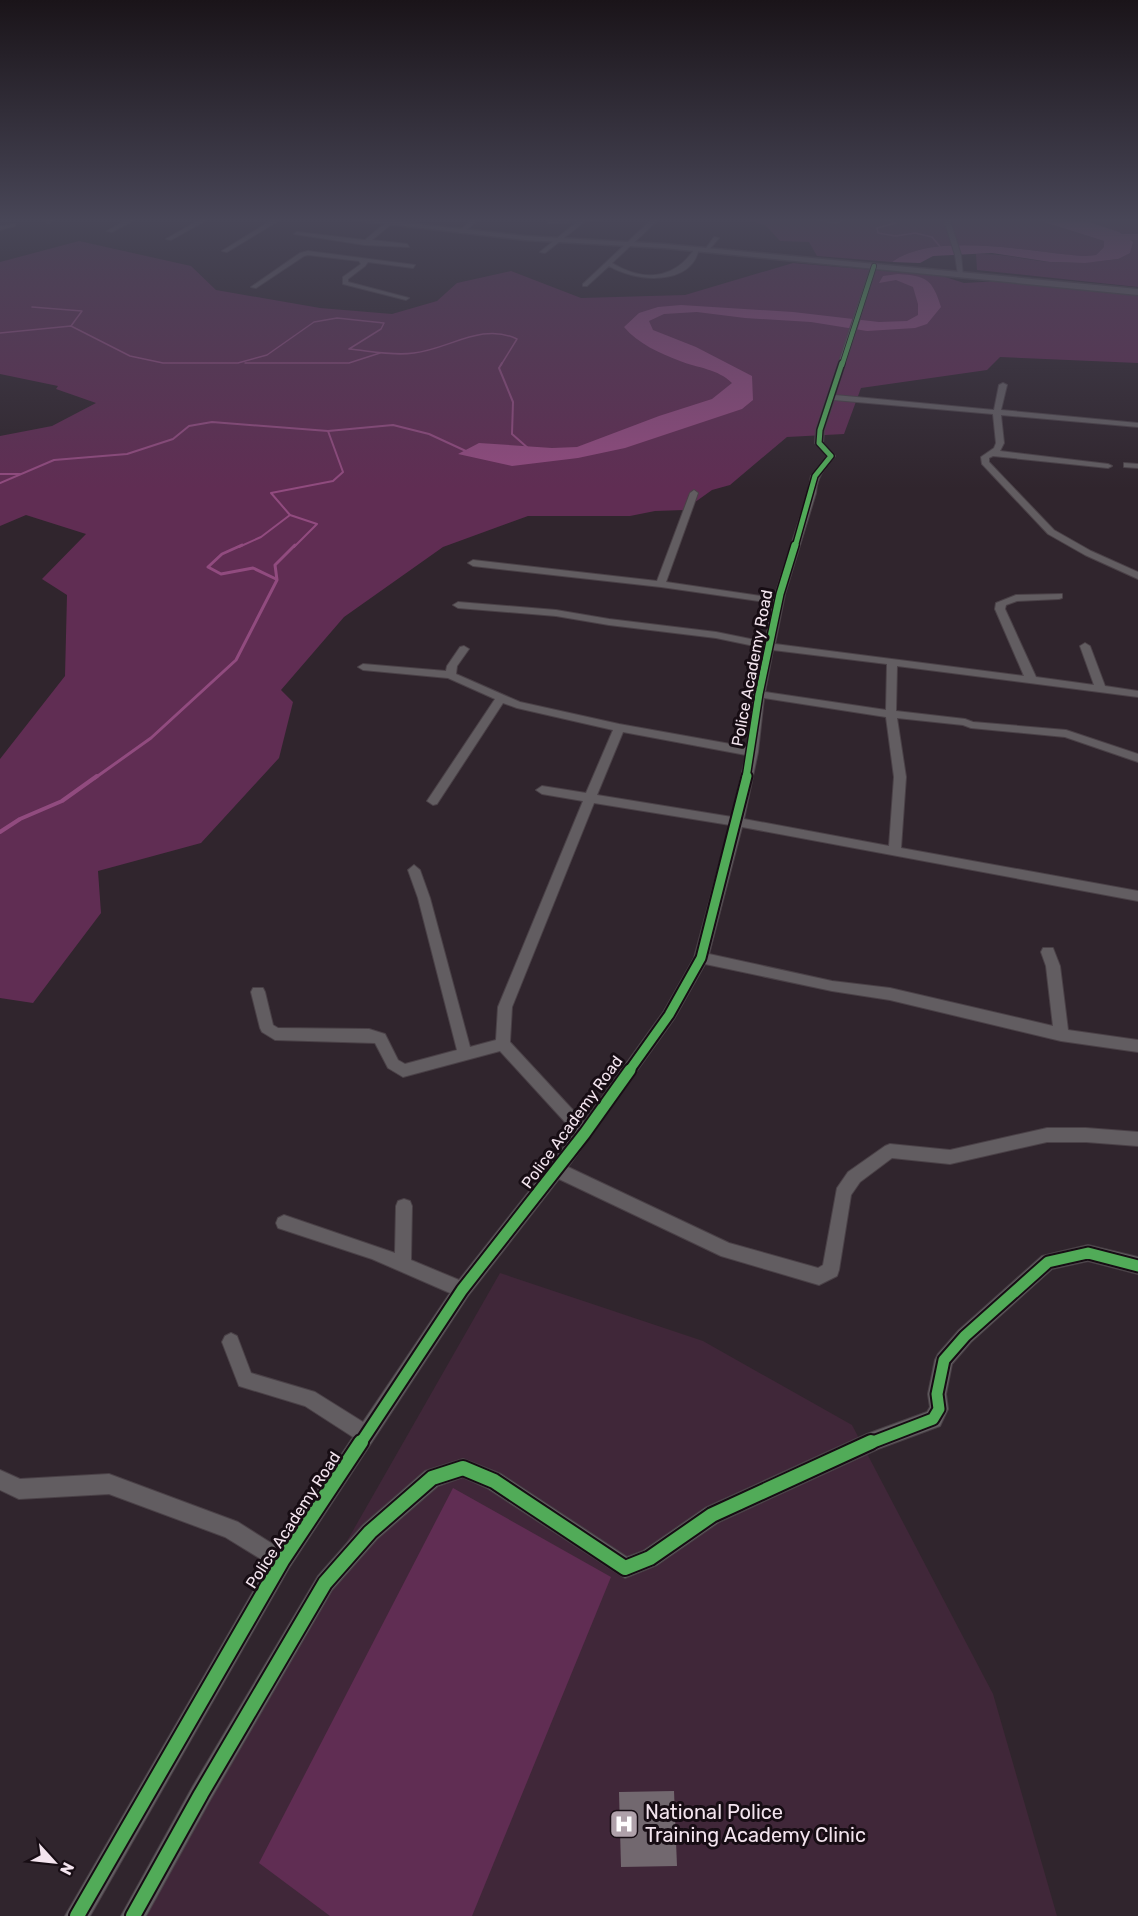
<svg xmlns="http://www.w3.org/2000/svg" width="1138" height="1916" viewBox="0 0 1138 1916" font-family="Rubik,sans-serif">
  <rect width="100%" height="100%" fill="#30252d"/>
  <!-- built -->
  <polygon fill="#402739" points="500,1273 703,1341 852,1425 993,1694 1057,1916 133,1916"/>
  <!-- green -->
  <g fill="#602d53">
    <path d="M 748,220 L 1037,220 L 1104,241 L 1104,247 L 1096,255 L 1085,256 C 1034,253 935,230 892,262 L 817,256 L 809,242 L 780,241 L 765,225 Z"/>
    <path d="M 1084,220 L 1138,220 L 1138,287 L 977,270 L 976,254 C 1002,253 1026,260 1051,262 C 1074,264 1095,262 1118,259 L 1094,225 Z"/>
    <polygon points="79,241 191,266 216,290 320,308 392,314 437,301 457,283 511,271 581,298 685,295 793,263 942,276 964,283 1001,281 1138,296 1138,363 1000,357 987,370 861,388 844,434 787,437 730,485 712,490 684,510 655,511 630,516 528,516 443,547 344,617 281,690 293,702 279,758 201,843 98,871 101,913 33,1003 0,998 0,759 65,676 67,595 42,579 86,534 26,515 0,526 0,436 52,426 96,403 56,389 58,386 0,374 0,262"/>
    <polygon points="453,1488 611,1577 472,1916 330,1916 259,1863"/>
  </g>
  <!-- water -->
  <g fill="#914b7f">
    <path d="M 1037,220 L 1086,221 L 1119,232 L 1133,242 L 1130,253 L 1118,259 L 1085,263 L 1050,262 L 992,253 L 933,256 L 920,263 L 892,262 C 935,230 1034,253 1085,256 L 1096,255 L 1104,247 L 1104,241 Z"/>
    <path d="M 898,274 C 926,276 932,278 941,307 L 927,324 L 915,328 L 867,331 L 811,322 L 745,318 L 697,312 L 664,314 L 649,321 L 653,330 L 696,347 L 752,376 L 753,400 L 742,409 L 625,448 L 578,458 L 512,466 L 458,454 L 479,443 L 552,448 L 577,447 L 659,416 L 712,399 L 732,383 C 718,369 698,368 680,361 C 660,353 638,344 624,327 L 639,313 L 658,307 L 681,305 L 793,312 L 879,322 L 907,321 L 918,315 L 918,304 L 913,287 L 896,280 L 879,283 L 883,276 Z"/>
  </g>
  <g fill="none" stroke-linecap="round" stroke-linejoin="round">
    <!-- stream-far3 -->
    <g stroke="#914b7f" stroke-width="1.5">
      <polyline points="818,220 836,223 845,220"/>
      <polyline points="887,220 896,223 877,228 878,233 896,236 915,233 932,237 942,249"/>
      <polyline points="32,307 82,311 71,326"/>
      <path d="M 0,333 L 71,326 L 130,356 L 163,363 L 238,363 L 267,355 L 314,322 L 337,318 L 384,323 L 381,329 L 349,349 C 370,351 393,356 414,353 C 449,349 482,322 517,339 L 501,365"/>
      <polyline points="245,363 349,363 380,353"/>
    </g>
    <!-- stream-far2 -->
    <g stroke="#914b7f" stroke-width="2">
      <polyline points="502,363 499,368 513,402 512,434 529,449"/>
      <polyline points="0,474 20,474"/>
      <polyline points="0,483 54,460 127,454 173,439 189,426 212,422 328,431 393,425 429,434 468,452"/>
      <polyline points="239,547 261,537 290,515"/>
      <polyline points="294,547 317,524 290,515 271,493 333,481 343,472 328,431"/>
    </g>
    <!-- stream-far1 -->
    <g stroke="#914b7f" stroke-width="3">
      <polyline points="242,545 222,554 208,567 221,574 253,568 276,579"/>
      <polyline points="95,778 151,738 236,660 277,580 275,565 295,545"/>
    </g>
    <!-- stream -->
    <polyline stroke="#914b7f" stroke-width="4" points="0,832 20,819 62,801 97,776"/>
    <!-- river -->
    <polygon fill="#914b7f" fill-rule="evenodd" points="1138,234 1138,240 1116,240 1111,237 1116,234"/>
  </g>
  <!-- building -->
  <polygon fill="#72686f" points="674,1791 677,1866 621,1867 619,1792"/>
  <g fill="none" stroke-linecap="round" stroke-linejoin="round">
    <!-- street casing -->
    <g stroke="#4a4147" stroke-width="2">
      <g id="street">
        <polygon points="54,220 48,223 45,221 46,220"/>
        <polygon points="126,220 134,220 112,232 107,231"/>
        <polygon points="199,220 207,220 171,240 166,239"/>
        <polygon points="272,220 280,220 227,252 222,251"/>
        <polygon points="389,220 396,220 372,240 407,244 409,247 365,245 294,234 297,232 365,240"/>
        <polygon points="471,220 478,220 463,233 459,233 459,231"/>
        <polygon points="600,220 584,222 545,253 540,252 577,222 548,223 546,220"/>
        <path d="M 651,220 L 658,220 L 612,263 C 643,282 675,280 695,248 L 699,248 C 692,287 635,282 609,266 L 587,286 L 583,286 L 583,284 Z"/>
        <polygon points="944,220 950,220 961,255 963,276 958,275 955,255"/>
        <polygon points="15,224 15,226 0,230 0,226"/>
        <polygon points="714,237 719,238 708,251 704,251"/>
        <polygon points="308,251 415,265 413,268 368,262 365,266 348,279 348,282 409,298 406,300 343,284 343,277 361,264 359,261 308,255 304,256 256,288 251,287 300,253"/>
        <path d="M 874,264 L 877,266 L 835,395 L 994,410 L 999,385 L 1003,383 L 1007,385 L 1001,410 L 1138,423 L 1138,427 L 1001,415 L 1004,443 L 1000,451 L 1108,464 L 1112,466 L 1108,468 L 993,456 L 989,458 L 989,462 L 1054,530 L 1091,551 L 1138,572 L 1138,579 L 1085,555 L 1048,534 L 982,464 L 981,457 L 994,448 L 996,443 L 993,414 L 834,400 L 824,430 L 823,443 L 835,456 C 825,468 817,476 816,493 L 785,594 L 775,644 L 1024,676 L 995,609 L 996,603 L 1016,595 L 1062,594 L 1062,598 L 1059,599 L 1017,601 L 1006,605 L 1005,609 L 1036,677 L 1094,685 L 1080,646 L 1085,643 L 1090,646 L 1105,686 L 1138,691 L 1138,697 L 897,666 L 896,711 L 965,719 L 973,722 L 1066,730 L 1138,754 L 1138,762 L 1065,737 L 971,728 L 963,725 L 897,718 L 906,777 L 901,848 L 1138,891 L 1138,901 L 742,827 L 709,954 L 832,981 L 890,988 L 1053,1026 L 1046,966 L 1041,952 L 1043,948 L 1053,948 L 1060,966 L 1068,1030 L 1138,1040 L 1138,1052 L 1061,1041 L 890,1000 L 832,991 L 705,964 L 674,1019 L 568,1167 L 729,1243 L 818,1268 L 823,1265 L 837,1188 L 848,1172 L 885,1146 L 890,1144 L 950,1150 L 1047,1128 L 1086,1128 L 1138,1132 L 1138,1146 L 1086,1142 L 1047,1142 L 950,1164 L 892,1158 L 860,1182 L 851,1195 L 839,1270 L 837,1276 L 819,1285 L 721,1256 L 559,1179 L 468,1296 L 289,1568 L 90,1916 L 65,1916 L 269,1564 L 225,1537 L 109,1494 L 19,1499 L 0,1490 L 0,1470 L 20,1479 L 109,1474 L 238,1522 L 279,1548 L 353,1437 L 305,1406 L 239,1386 L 222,1342 L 225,1336 L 231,1333 L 237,1336 L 251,1373 L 315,1392 L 363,1422 L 450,1293 L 372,1259 L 278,1228 L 276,1223 L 278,1218 L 284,1215 L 395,1253 L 396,1206 L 398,1201 L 404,1199 L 410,1201 L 412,1206 L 411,1260 L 459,1280 L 575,1133 L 500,1051 L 403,1077 L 388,1068 L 375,1043 L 275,1040 L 262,1032 L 260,1028 L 251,992 L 253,988 L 263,988 L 265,992 L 273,1025 L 278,1028 L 369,1029 L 385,1034 L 398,1060 L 405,1064 L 457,1050 L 418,898 L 408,870 L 414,865 L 420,870 L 430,898 L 470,1047 L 496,1040 L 498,1007 L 583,801 L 542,794 L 536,790 L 542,786 L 586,793 L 613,730 L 517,708 L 503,703 L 437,804 L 433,805 L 427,801 L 495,699 L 448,678 L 363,670 L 358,667 L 363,664 L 446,671 L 447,666 L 460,647 L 464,646 L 469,649 L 457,666 L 456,674 L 520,702 L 619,724 L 747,747 L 754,694 L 764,648 L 716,638 L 609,625 L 556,616 L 458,608 L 453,605 L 458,602 L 556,610 L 609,619 L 716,632 L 765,642 L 773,603 L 661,587 L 473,566 L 468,563 L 473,560 L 657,581 L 690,493 L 694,490 L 698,493 L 666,582 L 774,598 L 808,493 L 811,476 L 827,456 L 815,443 L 816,430 L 871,266 ZM 773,650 L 887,664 L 886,710 L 765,692 ZM 764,698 L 886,717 L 894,777 L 889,846 L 744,819 L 758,752 ZM 623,732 L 746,755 L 732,817 L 597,795 ZM 594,803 L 730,825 L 694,958 L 664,1011 L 584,1122 L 510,1042 L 512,1007 Z"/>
        <polygon points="1124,463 1138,464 1138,468 1124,467"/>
        <polygon points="1088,1245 1138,1257 1138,1274 1088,1261 1052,1269 971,1342 952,1364 946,1394 948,1409 940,1426 878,1449 719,1522 657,1565 625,1578 487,1488 463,1477 438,1486 377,1539 332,1590 209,1802 146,1916 121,1916 193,1786 318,1576 363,1525 425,1471 463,1459 501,1474 627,1557 643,1551 705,1508 867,1434 927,1412 930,1407 928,1394 935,1360 938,1354 959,1330 1042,1256"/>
      </g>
    </g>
    <!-- secondary casing -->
    <g stroke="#4a4147" stroke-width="3">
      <polygon id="secondary" points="353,220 381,220 525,236 664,244 1138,289 1138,295 664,248 525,240"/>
    </g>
    <!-- street -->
    <use href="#street" fill="#625d61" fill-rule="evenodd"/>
    <!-- secondary -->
    <use href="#secondary" fill="#666064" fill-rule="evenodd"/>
    <!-- cycleway-far5 casing -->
    <g stroke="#170d14" stroke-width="6">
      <polyline id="cycleway-far5" points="842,365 874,266"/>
    </g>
    <!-- cycleway-far4 casing -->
    <g stroke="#170d14" stroke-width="8">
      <polyline id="cycleway-far4" points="795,547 815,476 831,456 819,443 820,430 842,363"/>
    </g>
    <!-- cycleway-far3 casing -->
    <g stroke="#170d14" stroke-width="10">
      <polyline id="cycleway-far3" points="746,778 759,694 780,594 795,545"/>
    </g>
    <!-- cycleway-far2 casing -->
    <g stroke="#170d14" stroke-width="13">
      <polyline id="cycleway-far2" points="629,1071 669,1015 701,958 747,776"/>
    </g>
    <!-- cycleway-far1 casing -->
    <g stroke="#170d14" stroke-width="15">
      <g id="cycleway-far1">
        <polyline points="360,1444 462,1290 585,1133 630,1070"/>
        <polyline points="868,1444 933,1419 939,1409 937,1394 944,1360 965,1336 1048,1262 1088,1253 1138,1266"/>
      </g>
    </g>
    <!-- cycleway casing -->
    <g stroke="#170d14" stroke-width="18">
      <g id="cycleway">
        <polyline points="77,1916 282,1561 361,1442"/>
        <polyline points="133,1916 201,1794 325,1583 370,1532 432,1478 463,1468 494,1481 625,1568 650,1558 712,1515 871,1442"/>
      </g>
    </g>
    <!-- cycleway-far5 -->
    <use href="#cycleway-far5" stroke="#51ab58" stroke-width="4.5"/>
    <!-- cycleway-far4 -->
    <use href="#cycleway-far4" stroke="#51ab58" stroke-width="5"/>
    <!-- cycleway-far3 -->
    <use href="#cycleway-far3" stroke="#51ab58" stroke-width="7"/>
    <!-- cycleway-far2 -->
    <use href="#cycleway-far2" stroke="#51ab58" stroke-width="9"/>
    <!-- cycleway-far1 -->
    <use href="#cycleway-far1" stroke="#51ab58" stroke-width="11"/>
    <!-- cycleway -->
    <use href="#cycleway" stroke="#51ab58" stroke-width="14"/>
  </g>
  <!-- sky -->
  <linearGradient id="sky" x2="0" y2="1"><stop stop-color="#1a1419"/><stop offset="0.45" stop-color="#484657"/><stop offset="1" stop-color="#484657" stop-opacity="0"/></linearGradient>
  <rect width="1138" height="489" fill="url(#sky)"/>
  <!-- icons -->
  <defs>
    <g id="hospital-square" transform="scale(1.5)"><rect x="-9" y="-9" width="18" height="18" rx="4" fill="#afa1aa" stroke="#170d14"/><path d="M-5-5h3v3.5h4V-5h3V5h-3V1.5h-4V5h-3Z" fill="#fff"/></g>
  </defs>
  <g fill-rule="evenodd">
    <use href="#hospital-square" x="624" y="1824"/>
  </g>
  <g text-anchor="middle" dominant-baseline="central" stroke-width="6" stroke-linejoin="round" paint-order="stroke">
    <!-- street labels -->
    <g font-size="16" fill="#f3e4ee" stroke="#170d14">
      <text transform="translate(752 668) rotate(-79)">Police Academy Road</text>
      <text transform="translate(572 1122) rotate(-54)">Police Academy Road</text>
      <text transform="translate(293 1520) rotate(-57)">Police Academy Road</text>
    </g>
    <!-- near-poi labels -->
    <g font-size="20" fill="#f3e4ee" stroke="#170d14" text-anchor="start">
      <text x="645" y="1812">National Police<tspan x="645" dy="23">Training Academy Clinic</tspan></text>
    </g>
  </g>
  <!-- north arrow -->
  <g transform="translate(54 1862) rotate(117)" stroke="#170d14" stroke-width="4.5" paint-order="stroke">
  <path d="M0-4.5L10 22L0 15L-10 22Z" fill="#f3e4ee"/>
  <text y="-9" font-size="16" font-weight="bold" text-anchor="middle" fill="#f3e4ee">N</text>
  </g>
</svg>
